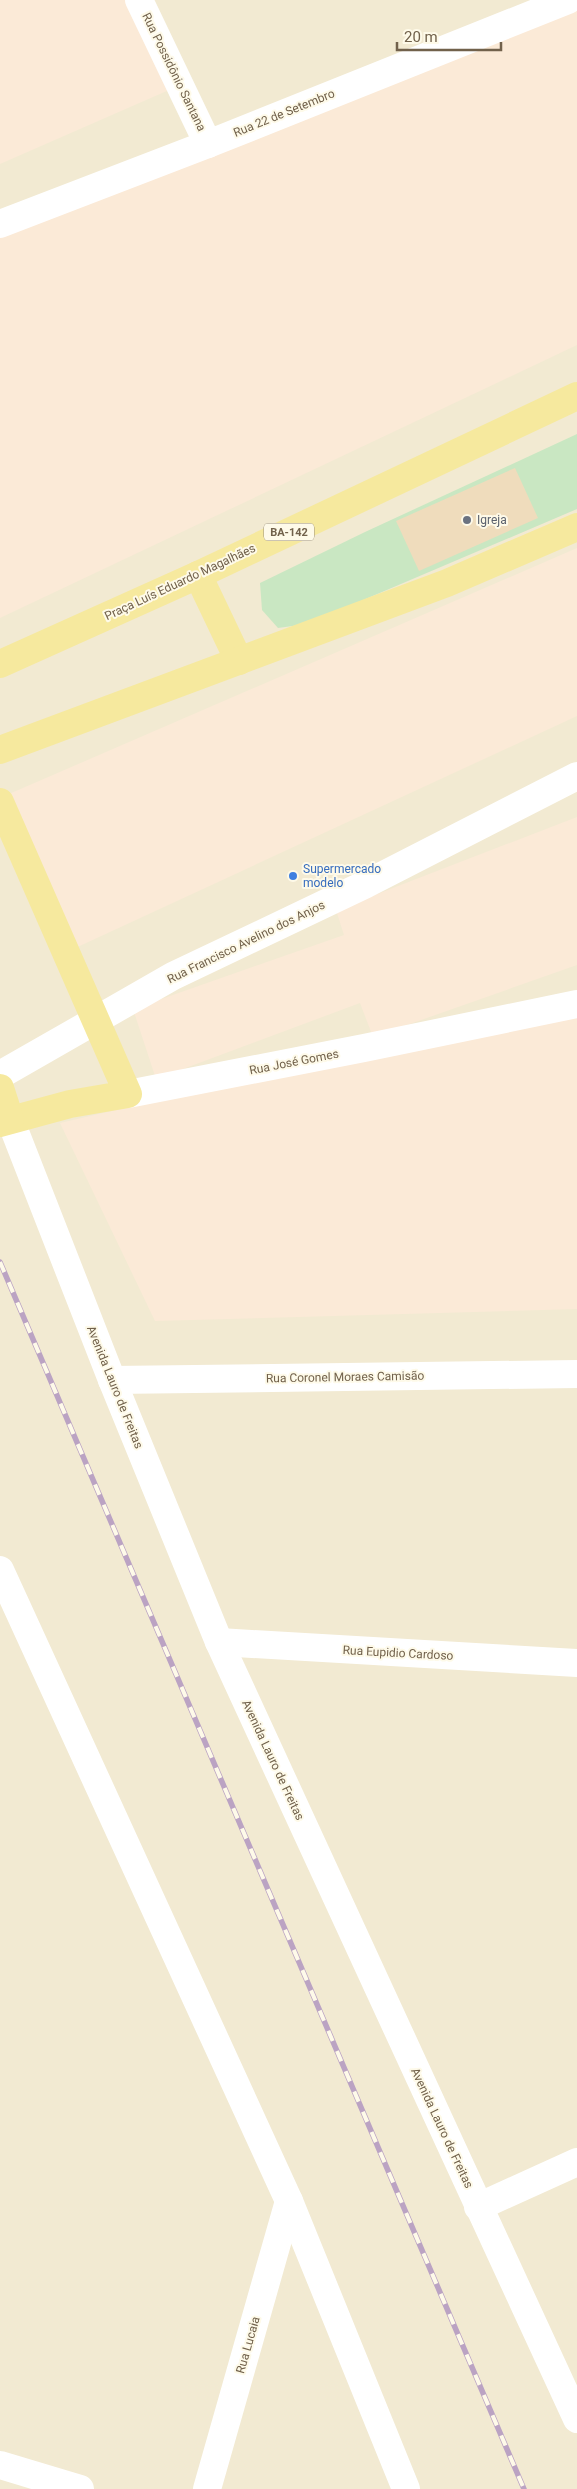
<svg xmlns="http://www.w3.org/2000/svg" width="577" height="2489" viewBox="0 0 577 2489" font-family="Roboto,sans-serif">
  <rect width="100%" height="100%" fill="#fbf7e3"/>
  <!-- residential -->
  <rect fill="#f2ead2" x="0" y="0" width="577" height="2489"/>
  <!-- commercial -->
  <g fill="#fbead7">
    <polygon points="0,0 132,0 169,90 0,164"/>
    <polygon points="577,4 577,345 0,618 0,235"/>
    <polygon points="577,548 577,716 71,950 9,794"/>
    <polygon points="577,817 577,965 373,1037 360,1003 156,1079 133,1009 344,935 336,910"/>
    <polygon points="577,1002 577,1309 155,1321 60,1123"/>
  </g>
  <!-- green -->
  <polygon fill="#c9e7c2" points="577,434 577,509 307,624 278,628 262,610 260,583 365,532"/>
  <!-- building -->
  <polygon fill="#efdcbc" points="515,468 538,518 419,571 396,521"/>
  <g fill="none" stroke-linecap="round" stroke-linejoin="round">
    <!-- minor -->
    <g stroke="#fff" stroke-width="28">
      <polyline points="139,0 208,144"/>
      <polyline points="0,224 208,144 568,0"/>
      <polyline points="0,1075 173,976 366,884 577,776"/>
      <polyline points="128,1094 364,1048 577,1004"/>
      <polyline points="112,1380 577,1374"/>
      <polyline points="219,1642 577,1663"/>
      <polyline points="478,2207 577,2162"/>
      <polyline points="0,2465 80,2489"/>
    </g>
    <!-- tertiary -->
    <polyline stroke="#fff" stroke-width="28" points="207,2489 289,2201"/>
    <!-- secondary -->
    <g stroke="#fff" stroke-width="28">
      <polyline points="10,1119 112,1380 219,1642 577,2419"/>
      <polyline points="0,1570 289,2201 406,2489"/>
    </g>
    <!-- primary -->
    <g stroke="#f6e99e" stroke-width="28">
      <polyline points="198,575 239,661"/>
      <polyline points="0,664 198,575 577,396"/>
      <polyline points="0,750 447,583 577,527"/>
      <polyline points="0,802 128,1094 70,1104 0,1123"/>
      <polyline points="0,1088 10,1119"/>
    </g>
    <!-- rail casing -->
    <g stroke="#bba3c3" stroke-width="5.5">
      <polyline id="rail" points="0,1262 524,2489"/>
    </g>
    <!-- rail -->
    <use href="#rail" stroke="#fefae9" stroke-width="4" stroke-dasharray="11" stroke-linecap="butt"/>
  </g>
  <!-- markers -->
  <circle fill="#6b7280" stroke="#fefae9" stroke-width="2" cx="467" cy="520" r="5"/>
  <circle fill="#3f7fe0" stroke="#fefae9" stroke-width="2" cx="293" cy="876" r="5"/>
  <g text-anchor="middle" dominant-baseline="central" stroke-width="4" stroke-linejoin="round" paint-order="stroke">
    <!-- shield labels -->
    <rect fill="#fefae9" stroke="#9b8f7a" stroke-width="1" x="264" y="523.5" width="50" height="17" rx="4"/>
    <g font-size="11" font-weight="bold" fill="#71614b">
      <text x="289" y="532">BA-142</text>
    </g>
    <!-- street labels -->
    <g font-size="12" fill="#71614b" stroke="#fefae9">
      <text transform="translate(174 72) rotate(64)">Rua Possidônio Santana</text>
      <text transform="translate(284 113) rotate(-22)">Rua 22 de Setembro</text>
      <text transform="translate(180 582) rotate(-25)">Praça Luís Eduardo Magalhães</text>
      <text transform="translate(246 942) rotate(-26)">Rua Francisco Avelino dos Anjos</text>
      <text transform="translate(294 1062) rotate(-11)">Rua José Gomes</text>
      <text transform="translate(345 1377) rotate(-1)">Rua Coronel Moraes Camisão</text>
      <text transform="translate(115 1387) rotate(68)">Avenida Lauro de Freitas</text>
      <text transform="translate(398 1653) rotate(3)">Rua Eupidio Cardoso</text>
      <text transform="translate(273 1760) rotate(65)">Avenida Lauro de Freitas</text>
      <text transform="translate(442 2128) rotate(65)">Avenida Lauro de Freitas</text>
      <text transform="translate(248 2345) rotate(-74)">Rua Lucaia</text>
    </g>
    <!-- worship labels -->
    <g font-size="12" fill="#5b616d" stroke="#fefae9" text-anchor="start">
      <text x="477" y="520">Igreja</text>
    </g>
    <!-- shop labels -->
    <g font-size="12" fill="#366cbe" stroke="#fefae9" text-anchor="start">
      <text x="303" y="869">Supermercado<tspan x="303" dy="14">modelo</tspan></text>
    </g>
  </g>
  <!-- scale -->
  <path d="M397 42v8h104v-8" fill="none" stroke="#71614b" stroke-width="2.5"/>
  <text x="404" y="42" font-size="15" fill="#71614b" stroke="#fefae9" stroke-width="4" paint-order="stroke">20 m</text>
</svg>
